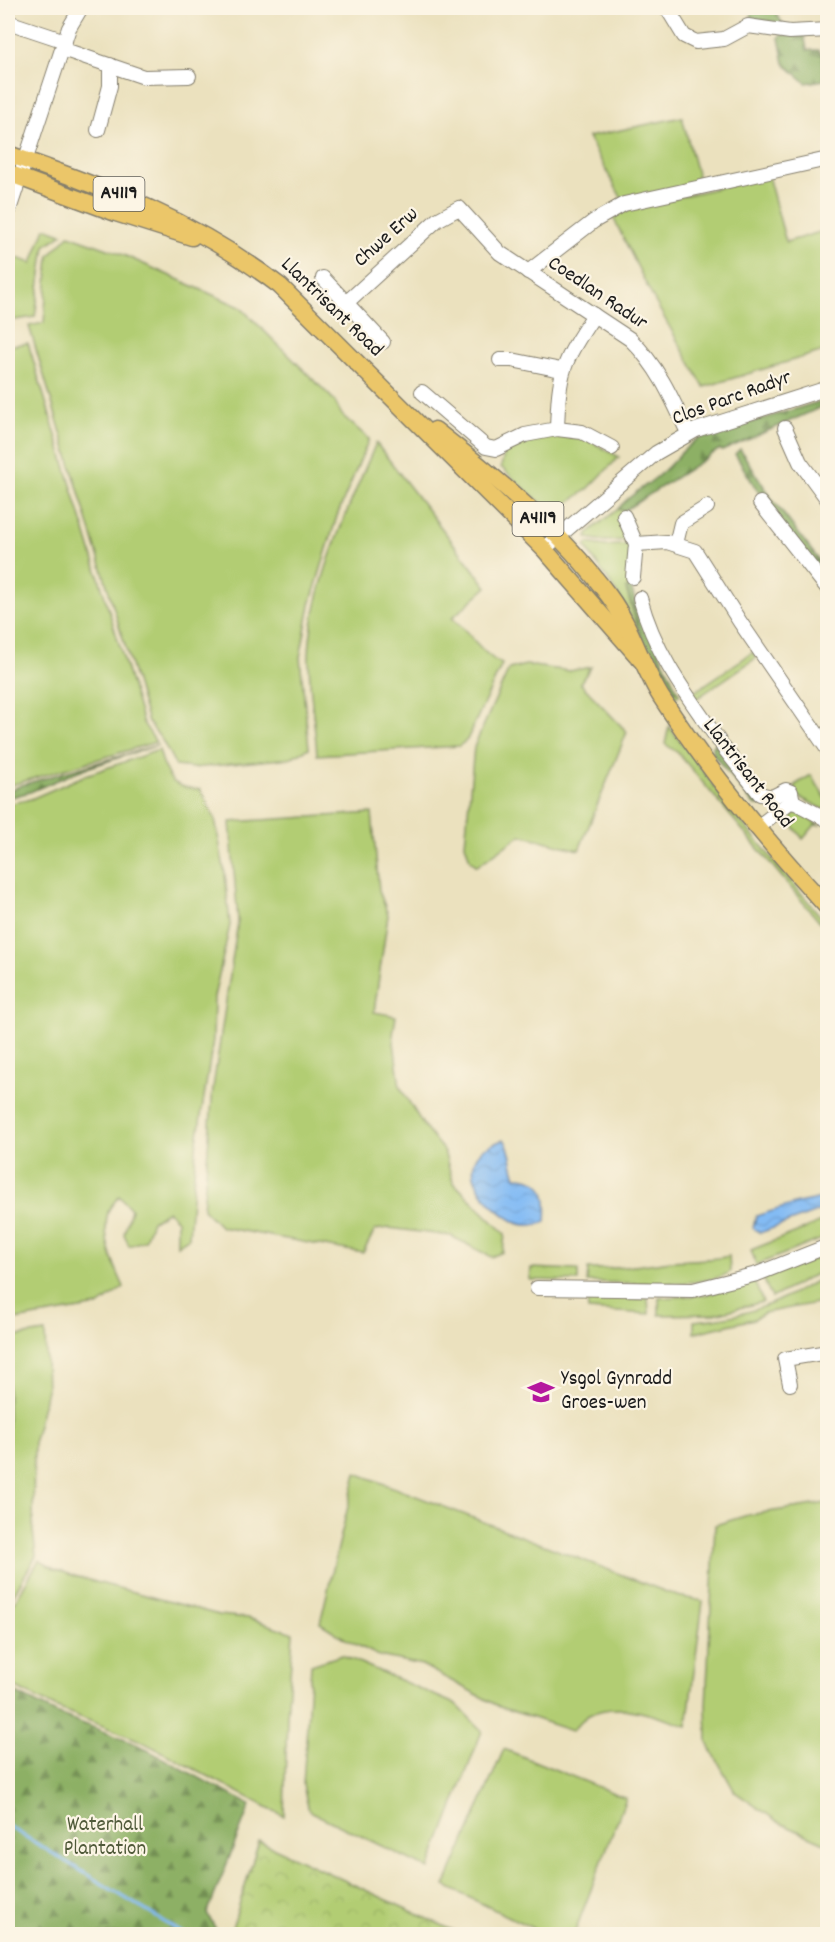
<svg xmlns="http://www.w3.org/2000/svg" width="835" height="1942" viewBox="0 0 835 1942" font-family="Dekko,sans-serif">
  <defs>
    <pattern id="forest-firs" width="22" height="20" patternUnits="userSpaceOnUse" patternTransform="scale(1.5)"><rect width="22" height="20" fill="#8db065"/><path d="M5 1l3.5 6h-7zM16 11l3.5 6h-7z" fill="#728e52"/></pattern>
    <pattern id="park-crowns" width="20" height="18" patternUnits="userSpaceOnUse" patternTransform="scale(1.5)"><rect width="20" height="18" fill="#b2cd73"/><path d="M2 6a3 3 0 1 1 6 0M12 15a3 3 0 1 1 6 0" fill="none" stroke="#98af63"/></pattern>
    <pattern id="water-waves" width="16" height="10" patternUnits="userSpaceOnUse" patternTransform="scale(1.5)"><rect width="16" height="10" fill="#83bbf4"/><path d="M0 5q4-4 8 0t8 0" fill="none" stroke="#71a0d1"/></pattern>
  </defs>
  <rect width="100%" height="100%" fill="#fcf5e5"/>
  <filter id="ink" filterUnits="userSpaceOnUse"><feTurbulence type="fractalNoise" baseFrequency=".0167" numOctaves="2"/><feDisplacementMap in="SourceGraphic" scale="12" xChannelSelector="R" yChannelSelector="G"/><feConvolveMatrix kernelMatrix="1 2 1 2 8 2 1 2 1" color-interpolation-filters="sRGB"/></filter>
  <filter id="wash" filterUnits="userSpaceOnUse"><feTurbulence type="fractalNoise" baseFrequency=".008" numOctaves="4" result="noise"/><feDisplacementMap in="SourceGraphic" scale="24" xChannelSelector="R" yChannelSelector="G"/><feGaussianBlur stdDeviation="1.35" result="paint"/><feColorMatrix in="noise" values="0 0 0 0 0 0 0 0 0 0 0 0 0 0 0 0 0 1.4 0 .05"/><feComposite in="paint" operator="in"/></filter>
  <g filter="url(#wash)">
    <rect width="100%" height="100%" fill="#ebe1be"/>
    <!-- grass -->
    <g fill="#b2cd73" stroke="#677448" stroke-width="1.5">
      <polygon points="682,117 700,185 623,201 588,137"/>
      <polygon points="768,176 786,242 827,230 827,350 704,387 653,298 611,213"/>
      <polygon points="45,228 62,234 45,246 35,317 8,321 8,255 32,263"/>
      <polygon points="69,235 119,253 240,307 334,400 342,415 369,439 337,516 310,605 300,657 309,748 290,758 193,768 176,766 162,740 148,722 29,326 44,323 49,256"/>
      <polygon points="28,343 143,723 156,742 8,786 8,346"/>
      <path d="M 546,435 L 585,438 L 619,457 L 588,489 L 557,510 C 538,505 515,480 501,467 L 505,450 L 522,442 Z"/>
      <path d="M 376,443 L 487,587 L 452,618 C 471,633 481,654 502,664 L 467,740 L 459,746 L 317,755 C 315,723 309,690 309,658 C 310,589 349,506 376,443 Z"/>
      <polygon points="618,509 624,511 631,540 603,541 587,538 589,532"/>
      <polygon points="588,543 605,546 631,544 631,587 626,589 636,622 650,654 680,694 674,698 650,660 625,605 585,546"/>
      <polygon points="753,652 756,658 693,701 690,695"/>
      <polygon points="526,665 569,671 591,667 580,683 627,732 579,850 521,835 477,866 470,860 465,844 474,747 509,669"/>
      <polygon points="669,726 735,814 827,924 827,931 699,778 678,753 665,744"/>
      <path d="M 159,750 C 167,777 169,788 200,789 L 215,819 L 225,874 L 230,925 L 214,997 L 213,1040 L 196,1148 L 189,1237 L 177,1245 L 177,1220 L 168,1211 L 152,1221 L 145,1240 L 129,1246 L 124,1234 L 131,1209 L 119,1196 C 116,1201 109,1207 108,1212 C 101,1237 114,1265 124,1287 L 98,1306 L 8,1321 L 8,804 L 31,799 L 86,775 Z"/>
      <polygon points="811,775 827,800 827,811 795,795 795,785"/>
      <polygon points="792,810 795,811 819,825 815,825 803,839 793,826"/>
      <polygon points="372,813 379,890 388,915 374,1012 396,1016 393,1035 400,1087 425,1128 444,1151 453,1182 505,1234 503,1252 491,1257 451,1236 389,1228 375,1230 363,1253 221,1227 203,1209 213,1088 238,921 230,822"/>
      <polygon points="827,1220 827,1237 756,1265 751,1250"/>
      <path d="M 729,1256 L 730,1272 C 706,1289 619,1282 587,1282 L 588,1269 C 617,1270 644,1264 672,1261 C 692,1259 709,1261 729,1256 Z"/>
      <polygon points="823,1256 827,1257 827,1268 772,1298 763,1278"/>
      <polygon points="531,1268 578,1270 578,1281 530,1280"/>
      <path d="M 827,1275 L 827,1285 L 825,1285 L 822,1296 L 827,1295 L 827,1301 L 764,1313 L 754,1319 L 694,1333 L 694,1321 C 750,1317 779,1302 827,1275 Z"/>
      <polygon points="754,1281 763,1302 715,1314 659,1315 659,1298 704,1295"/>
      <polygon points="587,1297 648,1298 649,1314 588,1310"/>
      <polygon points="45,1332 47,1390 34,1440 33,1531 36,1556 8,1604 8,1338"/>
      <path d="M 356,1473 L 677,1596 L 703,1601 L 687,1726 C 658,1717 619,1700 589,1715 C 583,1718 577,1726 572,1731 L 500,1707 L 422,1665 L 379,1656 L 347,1640 L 320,1623 Z"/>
      <polygon points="827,1503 828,1503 827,1844 780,1823 735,1792 707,1742 706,1705 715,1525 748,1515"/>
      <polygon points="39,1560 54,1569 81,1578 219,1615 248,1618 293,1633 287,1717 284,1816 141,1741 57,1708 8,1684 8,1613"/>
      <polygon points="342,1655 457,1705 482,1731 429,1869 309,1811 303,1785 311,1665"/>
      <polygon points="504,1749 626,1798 574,1934 545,1934 445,1886"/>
    </g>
    <!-- forest -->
    <g fill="url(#forest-firs)" stroke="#546640" stroke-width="1.5">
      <polygon points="751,8 773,8 783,24 752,19"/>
      <polygon points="804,34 807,50 819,50 823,56 824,80 806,83 784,63 779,38 781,35"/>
      <path d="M 822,401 L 824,406 L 722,451 L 720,449 L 624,511 L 618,509 C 627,497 643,488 654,479 C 671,467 681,449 699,438 Z"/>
      <polygon points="740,449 772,499 825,568 823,571 814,564 757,490 735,454"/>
      <polygon points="631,587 636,604 677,690 673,693 642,638 626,588"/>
      <polygon points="715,743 760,800 758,806 754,805 713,754 712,748"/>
      <polygon points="158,745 81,770 30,792 8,798 8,791 22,785"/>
      <polygon points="8,1689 56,1713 138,1745 250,1805 207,1914 219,1934 8,1934"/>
    </g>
    <!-- park -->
    <polygon fill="url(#park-crowns)" stroke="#677448" stroke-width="1.5" points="259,1841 461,1934 230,1934"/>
    <!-- water -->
    <g fill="url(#water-waves)" stroke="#506c88" stroke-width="1.5">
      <path d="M 504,1139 C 512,1151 511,1164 516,1177 C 546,1177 548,1196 546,1222 C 537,1225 524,1227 515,1222 C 494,1211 459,1177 480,1152 C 485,1146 497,1143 504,1139 Z"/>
      <polygon points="827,1197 827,1208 760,1233 753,1228 756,1216 798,1203"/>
    </g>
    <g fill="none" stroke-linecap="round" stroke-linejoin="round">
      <!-- stream -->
      <polyline stroke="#83bbf4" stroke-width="3" points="8,1826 184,1934"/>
    </g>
  </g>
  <g filter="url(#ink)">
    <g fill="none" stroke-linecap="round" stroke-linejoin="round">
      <!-- minor casing -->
      <g stroke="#847e6d" stroke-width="16">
        <g id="minor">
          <polyline points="667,8 684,36 696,42 724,39 748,26 790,32 828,30"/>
          <polyline points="8,22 65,41"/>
          <polyline points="62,49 144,77 189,76"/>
          <polyline points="98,130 110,86 110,65"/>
          <polyline points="8,213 69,28 81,8"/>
          <polyline points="528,272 594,221 624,204 828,159"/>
          <polyline points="323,278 383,342"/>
          <path d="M 346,303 L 437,220 L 459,208 L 500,253 L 630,339 C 658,366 672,398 688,433"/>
          <polyline points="500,360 512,360 561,370"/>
          <path d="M 422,392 L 486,447 L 496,449 L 525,435 L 557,429 C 559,371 562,363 594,315"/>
          <polyline points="785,428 800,462 828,500"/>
          <polyline points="557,429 582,432 612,448"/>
          <polyline points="760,503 828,589"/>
          <polyline points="624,516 636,544 633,577"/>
          <polyline points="636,544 667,542 695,551 740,622 828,750"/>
          <polyline points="676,544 681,523 707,507"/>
          <polyline points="544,549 656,453 696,430 828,388"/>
          <path d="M 640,598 C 655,654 686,694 719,741"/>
          <polyline points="723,747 760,794 772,797 786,790 791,792 793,802"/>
          <polyline points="759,826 790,802 796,803 828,820"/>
          <polyline points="537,1288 693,1290 757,1274 828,1246"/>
          <polyline points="790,1384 785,1359 828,1352"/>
        </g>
      </g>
      <!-- major casing -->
      <g stroke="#847e6d" stroke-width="19">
        <g id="major">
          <path d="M 8,154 C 110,190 192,219 280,286 L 544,549 L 641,660"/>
          <polyline points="8,173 116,213 192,237"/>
          <path d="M 435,430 C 498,479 561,531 609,596 C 632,627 641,665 661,697 C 708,770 769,844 828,908"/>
        </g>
      </g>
      <!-- minor -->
      <use href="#minor" stroke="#fff" stroke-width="14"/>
      <!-- major -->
      <use href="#major" stroke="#ebc669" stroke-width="16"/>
    </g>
  </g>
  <!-- icons -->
  <defs>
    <g id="school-bare" transform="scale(2.07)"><path d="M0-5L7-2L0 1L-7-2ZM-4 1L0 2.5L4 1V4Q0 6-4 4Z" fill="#b5179e" stroke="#fcf5e5" stroke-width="2.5" paint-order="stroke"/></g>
  </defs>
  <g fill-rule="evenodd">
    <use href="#school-bare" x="541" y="1392"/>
  </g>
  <g text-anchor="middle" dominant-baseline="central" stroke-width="4.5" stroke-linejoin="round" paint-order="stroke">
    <!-- shield labels -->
    <g fill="#fcf5e5" stroke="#5f5d58" stroke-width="1.5">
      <rect x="93.5" y="177" width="51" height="34" rx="4.5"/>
      <rect x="512.5" y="502" width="51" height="34" rx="4.5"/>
    </g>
    <g font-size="20" font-weight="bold" fill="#1c1c1c">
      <text x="119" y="194">A4119</text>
      <text x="538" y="519">A4119</text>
    </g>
    <!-- street labels -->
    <g font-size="21" fill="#1c1c1c" stroke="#fcf5e5">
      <text transform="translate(387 238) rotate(-42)">Chwe Erw</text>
      <text transform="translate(597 294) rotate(34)">Coedlan Radur</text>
      <text transform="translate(331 308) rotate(44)">Llantrisant Road</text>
      <text transform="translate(732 399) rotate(-20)">Clos Parc Radyr</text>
      <text transform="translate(747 774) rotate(52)">Llantrisant Road</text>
    </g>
    <!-- poi labels -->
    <g font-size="21" fill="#1c1c1c" stroke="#fcf5e5" text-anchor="start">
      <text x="561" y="1380">Ysgol Gynradd<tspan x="561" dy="24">Groes-wen</tspan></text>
    </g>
    <!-- park labels -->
    <g font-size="21" fill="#505a3a" stroke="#fcf5e5">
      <text x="105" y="1826">Waterhall<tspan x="105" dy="24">Plantation</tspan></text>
    </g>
  </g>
  <!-- margin -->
  <rect width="835" height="1942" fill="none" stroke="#fcf5e5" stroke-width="30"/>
</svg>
